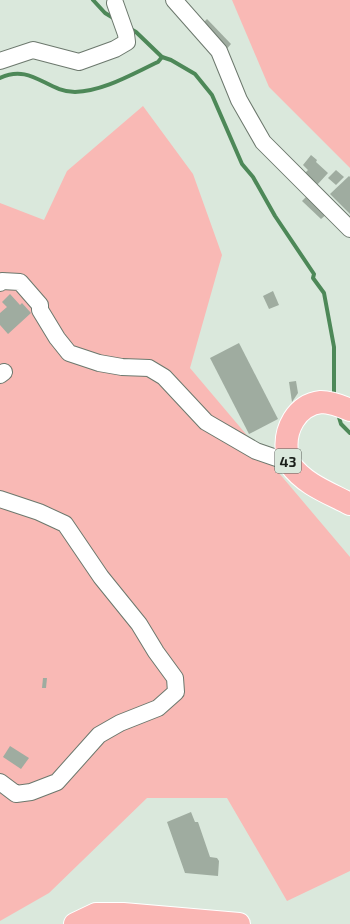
<svg xmlns="http://www.w3.org/2000/svg" width="350" height="924" viewBox="0 0 350 924" font-family="'Exo 2',sans-serif">
  <rect width="100%" height="100%" fill="#dae8dc"/>
  <!-- green -->
  <g fill="#f9b9b5">
    <polygon points="232,0 350,0 350,168 269,87"/>
    <polygon points="143,106 193,174 222,255 190,368 350,557 350,871 287,901 227,798 147,798 49,893 0,921 0,203 44,220 67,171"/>
  </g>
  <g fill="none" stroke-linecap="round" stroke-linejoin="round">
    <!-- stream -->
    <g stroke="#4d8858" stroke-width="4">
      <polyline points="93,0 105,13 115,19"/>
      <polyline points="129,28 136,32 162,57 171,60 195,74 212,95 242,164 253,177 275,216 314,274 313,278 324,293 334,347 334,398"/>
      <path d="M 0,78 C 31,63 47,92 75,92 C 104,91 132,74 158,62 L 162,57"/>
      <polyline points="338,414 341,424 350,433"/>
    </g>
  </g>
  <!-- building -->
  <g fill="#9faca0">
    <polygon points="207,19 231,44 225,51 201,25"/>
    <polygon points="311,155 317,160 316,162 328,173 317,185 304,174 308,170 303,165"/>
    <polygon points="336,170 344,177 336,185 328,178"/>
    <polygon points="349,176 350,177 350,214 330,194"/>
    <polygon points="309,194 328,213 321,219 302,201"/>
    <polygon points="273,291 279,305 269,309 263,296"/>
    <polygon points="10,294 20,305 22,303 31,313 8,334 0,325 0,313 7,307 2,302"/>
    <polygon points="239,343 278,419 249,434 210,358"/>
    <polygon points="296,381 298,393 292,402 289,382"/>
    <polygon points="43,678 47,678 46,688 42,688"/>
    <polygon points="10,746 29,758 21,769 3,757"/>
    <polygon points="191,812 195,822 198,822 210,857 217,858 219,861 218,876 185,873 167,822"/>
  </g>
  <g fill="none" stroke-linecap="round" stroke-linejoin="round">
    <!-- minor casing -->
    <g stroke="#6c786d" stroke-width="18">
      <g id="minor">
        <polyline points="174,0 219,51 239,100 263,142 350,229"/>
        <polyline points="0,61 33,50 79,62 115,49 127,42 126,34 115,3"/>
        <polyline points="0,283 2,281 20,282 40,305 40,310 57,338 69,353 99,363 122,367 149,368 164,377 206,422 256,451 288,462"/>
        <polyline points="0,375 4,372"/>
        <polyline points="0,499 39,512 65,524 101,577 139,624 156,652 175,678 176,692 158,708 120,723 99,735 57,782 31,792 16,794 0,782"/>
      </g>
    </g>
    <!-- primary casing -->
    <g stroke="#fff" stroke-width="24">
      <g id="primary">
        <path d="M 350,410 C 341,406 330,402 321,402 C 296,405 284,430 287,452 C 288,456 287,460 290,464 C 304,484 329,493 350,504"/>
        <polyline points="75,924 96,914 123,914 239,924"/>
      </g>
    </g>
    <!-- minor -->
    <use href="#minor" stroke="#fff" stroke-width="16"/>
    <!-- primary -->
    <use href="#primary" stroke="#fab6b4" stroke-width="22"/>
  </g>
  <g text-anchor="middle" dominant-baseline="central" stroke-width="3" stroke-linejoin="round" paint-order="stroke">
    <!-- shield labels -->
    <rect fill="#dae8dc" stroke="#545b54" stroke-width="1" x="275" y="449" width="26" height="24" rx="3"/>
    <g font-size="14" font-weight="bold" fill="#1a1f1a">
      <text x="288" y="461">43</text>
    </g>
  </g>
</svg>
